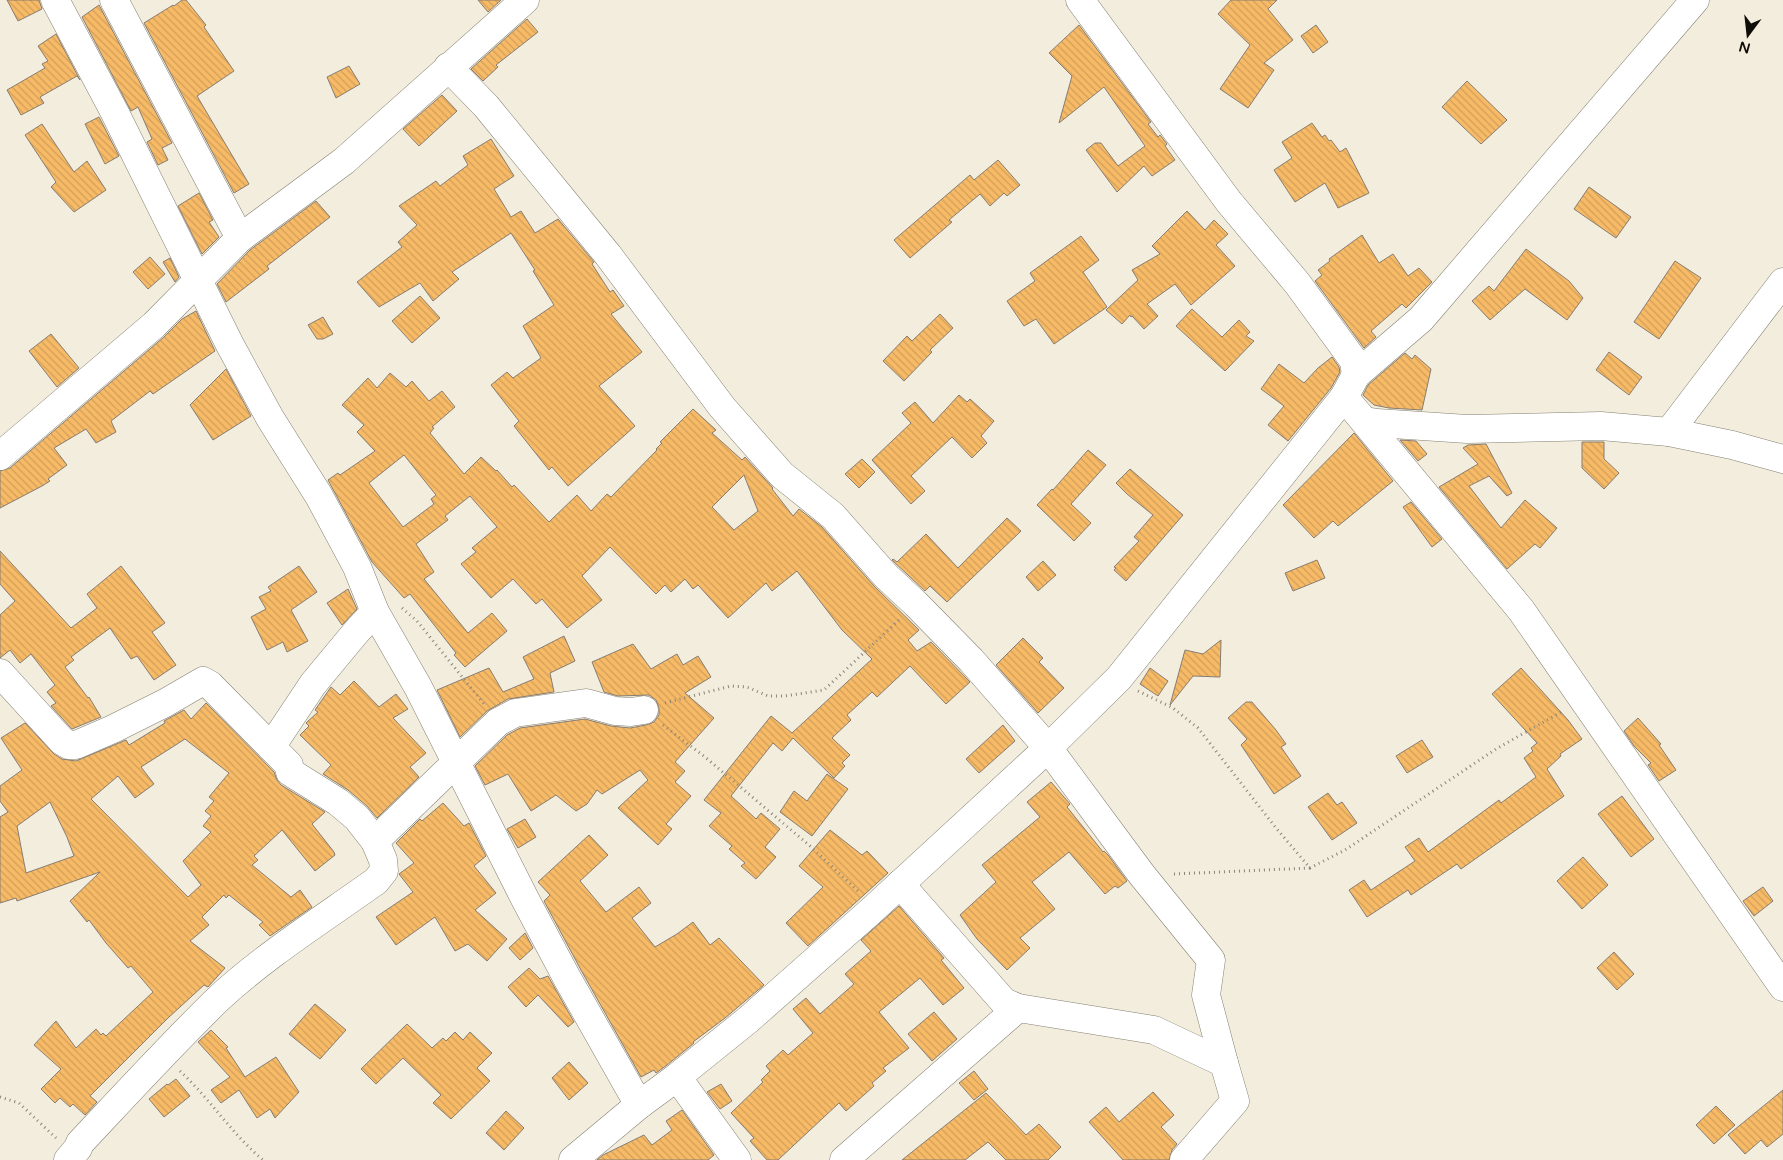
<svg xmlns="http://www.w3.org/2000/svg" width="1783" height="1160" viewBox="0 0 1783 1160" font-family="'Varela Round',sans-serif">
  <defs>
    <pattern id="building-back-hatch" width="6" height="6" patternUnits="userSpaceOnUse" patternTransform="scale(1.25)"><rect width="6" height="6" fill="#f7ba67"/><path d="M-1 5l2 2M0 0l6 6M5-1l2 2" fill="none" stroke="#d39f58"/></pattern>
  </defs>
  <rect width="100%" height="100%" fill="#f2eddd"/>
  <!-- building -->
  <g fill="url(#building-back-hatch)" stroke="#877d71" fill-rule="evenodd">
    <polygon points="7,0 39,0 42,9 18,21"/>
    <polygon points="182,0 186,0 206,25 204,27 234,71 197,96 249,184 234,193 144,23 173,5 174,6"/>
    <polygon points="478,0 501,0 488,12"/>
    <polygon points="1231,0 1277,0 1268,9 1293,40 1264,63 1274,70 1248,108 1220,89 1250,45 1218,14"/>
    <polygon points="99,5 172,143 162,148 168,160 158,165 147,142 152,139 138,107 131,111 82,17"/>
    <polygon points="527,19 538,32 496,65 498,67 483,81 471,69"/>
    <polygon points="1079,25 1151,122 1148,124 1158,137 1160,135 1167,144 1165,146 1175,160 1152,176 1144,166 1117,192 1086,150 1095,143 1101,143 1118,166 1145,146 1104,87 1059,123 1072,76 1049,53"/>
    <polygon points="1316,25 1328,42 1313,53 1301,36"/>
    <polygon points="56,34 80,80 77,76 40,97 44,103 21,115 7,90 45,68 42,64 48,61 38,46"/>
    <polygon points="349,66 360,84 336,98 327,77"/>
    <polygon points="1467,81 1507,120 1481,144 1442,107"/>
    <polygon points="442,95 457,111 419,146 403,129"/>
    <polygon points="99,117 119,156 105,164 85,124"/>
    <polygon points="1312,123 1322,137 1325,135 1329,141 1331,140 1340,152 1346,148 1369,193 1338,208 1325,183 1295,202 1274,170 1292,158 1282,142"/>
    <polygon points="42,124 74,172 87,161 106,190 74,212 51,187 56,182 25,135"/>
    <polygon points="491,139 514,176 494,189 511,217 521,211 535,233 558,219 594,262 592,264 610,292 613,290 624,306 611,314 642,352 599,386 635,426 568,486 552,467 549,470 514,426 519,421 491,385 507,372 513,378 541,358 523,326 554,305 533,271 535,270 511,233 452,272 459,279 433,301 420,283 379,307 357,282 402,247 398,242 417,225 399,206 436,181 440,186 468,165 463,156"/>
    <polygon points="998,160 1020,185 1007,196 1004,193 990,206 980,194 949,220 952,222 910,258 894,240 970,175 974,180"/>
    <polygon points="1589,187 1631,217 1616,238 1574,209"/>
    <polygon points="199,193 213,220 209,222 219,237 202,254 178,206"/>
    <polygon points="316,201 330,217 267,266 269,269 226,302 217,284 250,250"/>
    <polygon points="1187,211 1205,230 1214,220 1228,234 1216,245 1235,266 1191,305 1175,284 1147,304 1158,316 1144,329 1132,316 1131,317 1130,315 1122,324 1106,310 1138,280 1132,270 1160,254 1152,246"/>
    <polygon points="1362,235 1379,263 1393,254 1408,276 1419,268 1432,282 1406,308 1402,304 1371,331 1376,337 1364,348 1315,281 1322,275 1318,270 1330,261 1329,259"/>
    <polygon points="1081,236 1099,260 1083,272 1107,307 1054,344 1036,319 1024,326 1007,301 1035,281 1030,273"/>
    <polygon points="1526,249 1569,281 1583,298 1567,320 1525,289 1490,320 1472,301 1489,286 1494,291"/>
    <polygon points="150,257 165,274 148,289 133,272"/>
    <polygon points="170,258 179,277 175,282 163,262"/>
    <polygon points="1675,261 1701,278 1659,339 1634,322"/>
    <polygon points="420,296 440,318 412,343 392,321"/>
    <polygon points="1192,309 1222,337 1239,320 1250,332 1246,336 1254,341 1225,371 1176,326"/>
    <polygon points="196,311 215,351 153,394 150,391 111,421 116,432 96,443 86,429 54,448 67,465 48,479 50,481 42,486 0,508 0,471 10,468 164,337 182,319"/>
    <polygon points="940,314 953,328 930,350 932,352 904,381 883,361 907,336 912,341"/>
    <polygon points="323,317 333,334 323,339 317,339 308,325"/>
    <polygon points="51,334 79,368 57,387 29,351"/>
    <polygon points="1609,352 1642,377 1629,395 1596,370"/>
    <polygon points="1405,353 1412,359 1415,355 1431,369 1422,410 1389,408 1374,405 1363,395 1368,385"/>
    <polygon points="1332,357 1339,367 1340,372 1331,388 1288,441 1268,425 1284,406 1261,389 1279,364 1304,383 1318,368"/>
    <polygon points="226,369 251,416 213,440 190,405"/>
    <path d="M 390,373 L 406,387 L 412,381 L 429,401 L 442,391 L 455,407 L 432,427 L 434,428 L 430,433 L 464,474 L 481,457 L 496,471 L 497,470 L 512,487 L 514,485 L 549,522 L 577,495 L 591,511 L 607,494 L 611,497 L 657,450 L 656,449 L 662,443 L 660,442 L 693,409 L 716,430 L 712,433 L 742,460 L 745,457 L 773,488 L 772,489 L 793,516 L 799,509 L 822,527 L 874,586 L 919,630 L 908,640 L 917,651 L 931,642 L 970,682 L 946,704 L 910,666 L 877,697 L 872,692 L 847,715 L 851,720 L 832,738 L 850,755 L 842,763 L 845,766 L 834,778 L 793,738 L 782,751 L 773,743 L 731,796 L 756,819 L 761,813 L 780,829 L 765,847 L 776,857 L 756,879 L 741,866 L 745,863 L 729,849 L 732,846 L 709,826 L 721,813 L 704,800 L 771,716 L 792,733 L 872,659 L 842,630 L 797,571 L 772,591 L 766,583 L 728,618 L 698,585 L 693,589 L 685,579 L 671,592 L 665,585 L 656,594 L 610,547 L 582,576 L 602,600 L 567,628 L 542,599 L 536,604 L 513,579 L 491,598 L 461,564 L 476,552 L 472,548 L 497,527 L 470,496 L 445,516 L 448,520 L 416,544 L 434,572 L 424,579 L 468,633 L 492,613 L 507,631 L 465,667 L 454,655 L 456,653 L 410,594 L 404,598 L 372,562 L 328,480 L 338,473 L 340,475 L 375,451 L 357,432 L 364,425 L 342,405 L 368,378 L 377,388 ZM 404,455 L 436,495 L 431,499 L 434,504 L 403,527 L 369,483 ZM 744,475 L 758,511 L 734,530 L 712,507 Z"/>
    <polygon points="959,395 967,402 970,399 994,421 981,436 987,443 972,458 952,437 911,476 925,491 911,504 872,460 911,423 902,413 915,402 933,423"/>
    <polygon points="1354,433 1393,481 1338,526 1333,521 1314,538 1283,505"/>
    <polygon points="1400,440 1416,441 1427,454 1418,461"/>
    <polygon points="1582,442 1604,442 1604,459 1619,473 1604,489 1582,468"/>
    <polygon points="1486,444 1512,493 1507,496 1489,476 1469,486 1501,528 1525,500 1557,528 1540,548 1535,544 1507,569 1439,487 1478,464 1463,448 1468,445"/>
    <polygon points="1088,450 1106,465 1071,504 1091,523 1074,541 1037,505 1052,489 1053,490"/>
    <polygon points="862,459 875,472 859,488 845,474"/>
    <polygon points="1130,469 1183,515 1126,581 1114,570 1116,568 1114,567 1139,541 1134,537 1153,515 1127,494 1116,483"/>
    <polygon points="1411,502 1442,539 1432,547 1403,507"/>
    <polygon points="1007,518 1021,531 947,602 930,586 925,591 892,560 893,559 897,562 926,534 958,568"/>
    <polygon points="0,551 71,628 97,608 87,594 121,566 165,623 152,632 176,665 154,680 137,656 131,659 110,628 71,657 74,660 65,667 88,698 89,697 101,717 72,729 51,706 56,703 47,692 55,685 31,654 20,663 10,650 0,658 0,615 15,601 0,584"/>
    <polygon points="1317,560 1325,578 1293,591 1285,573"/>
    <polygon points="1043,561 1056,575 1038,591 1026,577"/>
    <polygon points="299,566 317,592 291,610 308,641 287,652 283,642 267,650 251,617 266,609 259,597 271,591 268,587"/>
    <polygon points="348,589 357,609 342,625 327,603"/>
    <polygon points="564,636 575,661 550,673 554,692 508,699 487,711 460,737 437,690 489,668 503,692 534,679 523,657"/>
    <polygon points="1023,638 1043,658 1039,662 1064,688 1038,713 996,665"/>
    <polygon points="1221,640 1220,677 1193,676 1170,705 1185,650 1203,654"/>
    <polygon points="633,644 651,669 677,654 683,665 698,656 711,677 685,693 714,718 675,762 685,771 675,782 691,796 666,824 672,829 658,845 618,808 648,780 640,770 602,794 597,790 587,804 576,811 556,795 531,811 508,774 485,785 475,766 507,735 520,728 585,719 611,726 630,728 646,725 654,722 659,715 659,708 656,700 649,695 618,696 604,692 592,662"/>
    <polygon points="1150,668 1168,681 1158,696 1140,684"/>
    <polygon points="1521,668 1568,720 1582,739 1560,754 1561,756 1547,769 1564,796 1461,869 1457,864 1411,895 1408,890 1367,917 1349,890 1364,880 1371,890 1415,861 1405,847 1419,838 1428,852 1499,800 1501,803 1536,777 1524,758 1533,751 1531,748 1537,743 1492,694"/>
    <polygon points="354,681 379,707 396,694 408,709 393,718 426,753 410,767 419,777 377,818 367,806 348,790 323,774 331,765 300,735 309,726 306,723 318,712 315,710 331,687 340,695"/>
    <polygon points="1246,702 1252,702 1276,730 1286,744 1281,747 1301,776 1274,794 1241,745 1247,739 1228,718"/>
    <path d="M 206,703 L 274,772 L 277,780 L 281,785 L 325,812 L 312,824 L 334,852 L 335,855 L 315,871 L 282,830 L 254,856 L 258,860 L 252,865 L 291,897 L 300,890 L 312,907 L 270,936 L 259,925 L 263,922 L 229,895 L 226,898 L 224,895 L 202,917 L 209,925 L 190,941 L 225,968 L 208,987 L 204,985 L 168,1018 L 90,1096 L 97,1102 L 85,1115 L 73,1104 L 70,1107 L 60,1098 L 55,1103 L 41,1089 L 61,1069 L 34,1045 L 56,1021 L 76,1048 L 96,1029 L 101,1035 L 103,1033 L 106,1036 L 153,992 L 131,966 L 128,968 L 106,943 L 89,920 L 87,922 L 70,901 L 100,872 L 17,901 L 16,898 L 0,903 L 0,817 L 8,812 L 0,801 L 0,786 L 22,770 L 1,738 L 25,723 L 54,754 L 62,759 L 76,761 L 126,740 L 129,745 L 165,723 L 164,721 L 184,710 L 191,719 ZM 185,739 L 229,773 L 209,797 L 214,801 L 205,811 L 211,816 L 203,826 L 211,832 L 183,861 L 201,885 L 188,897 L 91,799 L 118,776 L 135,798 L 154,784 L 141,767 ZM 50,802 L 67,837 L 74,856 L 26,873 L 17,826 Z"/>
    <polygon points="1638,718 1661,744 1659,745 1676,770 1659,781 1648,765 1651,763 1634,746 1624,731"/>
    <polygon points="1003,725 1015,741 979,773 966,759"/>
    <polygon points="1422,740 1433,757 1407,773 1396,756"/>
    <polygon points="827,774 848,789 812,836 780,812 794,791 807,801"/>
    <polygon points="1051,782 1070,804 1067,807 1103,852 1104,851 1108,855 1127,881 1118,888 1115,886 1105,894 1069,852 1032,882 1055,909 1020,938 1030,948 1007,970 977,939 960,915 996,882 982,865 1040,817 1027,802"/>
    <polygon points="1328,793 1337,805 1342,802 1357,823 1332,840 1308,807"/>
    <polygon points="1622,796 1654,839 1631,857 1598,814"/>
    <polygon points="443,803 464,826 469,823 486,856 474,866 496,893 475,910 507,939 487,961 468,944 455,951 435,917 396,945 376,917 413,892 399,874 414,863 396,843 420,819 422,821"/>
    <polygon points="525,819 536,837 518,848 507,829"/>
    <polygon points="830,830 862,855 867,851 888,873 808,946 786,923 823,887 799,866"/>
    <polygon points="589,835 608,855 580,881 606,912 639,887 651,903 632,918 655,947 677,934 693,922 710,945 719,938 764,985 725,1018 693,1042 694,1043 667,1065 656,1073 654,1070 641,1077 581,970 544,901 550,895 538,882"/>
    <polygon points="1583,857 1608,885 1582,909 1557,881"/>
    <polygon points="1763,887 1773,901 1754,916 1743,901"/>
    <polygon points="899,906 944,958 941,960 964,988 943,1005 920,978 879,1012 909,1048 883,1068 886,1071 872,1083 874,1086 846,1111 839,1103 778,1160 767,1160 750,1141 754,1138 731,1113 763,1082 761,1080 770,1071 766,1066 783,1050 788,1055 813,1033 793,1009 806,998 820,1014 854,984 845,974 871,951 861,940"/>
    <polygon points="525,933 533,948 520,960 509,948"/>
    <polygon points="1614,952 1634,974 1617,990 1597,968"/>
    <polygon points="529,968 540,979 548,976 574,1022 568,1027 538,995 526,1007 508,987"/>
    <polygon points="315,1004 346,1030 320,1059 289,1034"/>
    <polygon points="934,1012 957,1039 932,1061 908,1034"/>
    <polygon points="407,1024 432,1048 443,1038 446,1041 455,1032 463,1040 470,1032 492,1053 477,1068 490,1081 451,1119 433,1103 441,1095 403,1058 376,1084 361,1069"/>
    <polygon points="211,1030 228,1047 226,1048 245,1077 276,1057 299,1092 275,1118 270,1109 257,1118 239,1090 221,1103 211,1090 230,1077 198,1042"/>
    <polygon points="569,1062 588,1083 569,1100 552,1078"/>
    <polygon points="974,1071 988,1089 974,1100 959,1083"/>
    <polygon points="176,1079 190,1096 164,1117 149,1099 167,1084 168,1085"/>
    <polygon points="721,1084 732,1101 720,1109 707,1092"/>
    <polygon points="1783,1090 1783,1134 1767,1147 1761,1140 1745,1154 1728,1135"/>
    <polygon points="1153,1092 1174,1115 1161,1127 1177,1144 1172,1150 1169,1160 1123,1160 1089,1122 1106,1107 1119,1122"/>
    <polygon points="986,1093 1026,1135 1039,1124 1061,1147 1048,1160 1006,1160 988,1142 965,1160 902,1160"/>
    <polygon points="1716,1106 1735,1125 1714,1144 1696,1125"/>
    <polygon points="682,1110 714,1155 708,1160 597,1160 603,1155 644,1135 652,1145 672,1130 666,1121"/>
    <polygon points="506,1111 524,1128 504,1150 486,1133"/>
  </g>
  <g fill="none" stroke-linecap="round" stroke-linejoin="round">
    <!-- minor casing -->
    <g stroke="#858072" stroke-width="29">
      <g id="minor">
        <polyline points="55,0 115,113 230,345 270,418 319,496 357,567 375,612 418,687 525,899 567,978 639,1105"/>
        <polyline points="114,0 240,238"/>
        <polyline points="1080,0 1229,202 1297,283 1354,361 1356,375"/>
        <polyline points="448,67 486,106 608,255 722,407 782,475 833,516 886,576 916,604 971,660 1048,748 1142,875 1211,960 1206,995 1224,1063 1154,1030 1018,1008 1004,1002 900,884"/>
        <polyline points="1344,397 1521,610 1783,987"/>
        <polyline points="1365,421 1377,423 1467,429 1601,426 1669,432 1732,445 1783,459"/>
        <polyline points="1669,432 1783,282"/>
        <polyline points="0,456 154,325 240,238 344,161 525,0"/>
        <polyline points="0,673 62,741 69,745 76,745 113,729 165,703 203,681 210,685 271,747"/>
        <polyline points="375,841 357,818 338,802 290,772 289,765 271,747 313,684 357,631 375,612"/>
        <polyline points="677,1077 737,1160"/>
        <path d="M 68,1160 L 78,1148 L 80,1143 C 125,1095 170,1046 217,1000 C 264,956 323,919 376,881 L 384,871 L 383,860 L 375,841 L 498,722 L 515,713 L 586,703 L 615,711 L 631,712 L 644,710"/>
        <polyline points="573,1160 639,1105 677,1077 749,1019 871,911 1048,748 1119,678 1344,397 1356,375 1421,319 1695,0"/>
        <polyline points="844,1160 1018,1008"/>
        <polyline points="1184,1160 1235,1101 1224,1063"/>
      </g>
    </g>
    <!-- path -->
    <g stroke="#88847a" stroke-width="3" stroke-dasharray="1 4" stroke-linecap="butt">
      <polyline points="402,608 417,621 484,704"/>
      <polyline points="1138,691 1173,708 1198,728 1276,828 1310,868 1345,850 1496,749 1563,711"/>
      <polyline points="665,703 731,686 747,687 768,696 785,696 824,690 899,620"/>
      <polyline points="663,725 705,757 810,846 858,891"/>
      <polyline points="1174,874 1310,868"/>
      <path d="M 180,1071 C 210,1099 232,1134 263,1160"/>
      <polyline points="0,1097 19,1103 56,1138"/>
    </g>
    <!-- minor -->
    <use href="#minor" stroke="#fff" stroke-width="28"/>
  </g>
  <!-- north arrow -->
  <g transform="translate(1748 35) rotate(195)" stroke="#f2eddd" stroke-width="4" paint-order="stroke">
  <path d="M0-4L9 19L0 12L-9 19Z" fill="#0f0d08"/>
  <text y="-8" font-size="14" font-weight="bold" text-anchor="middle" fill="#0f0d08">N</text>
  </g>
</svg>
